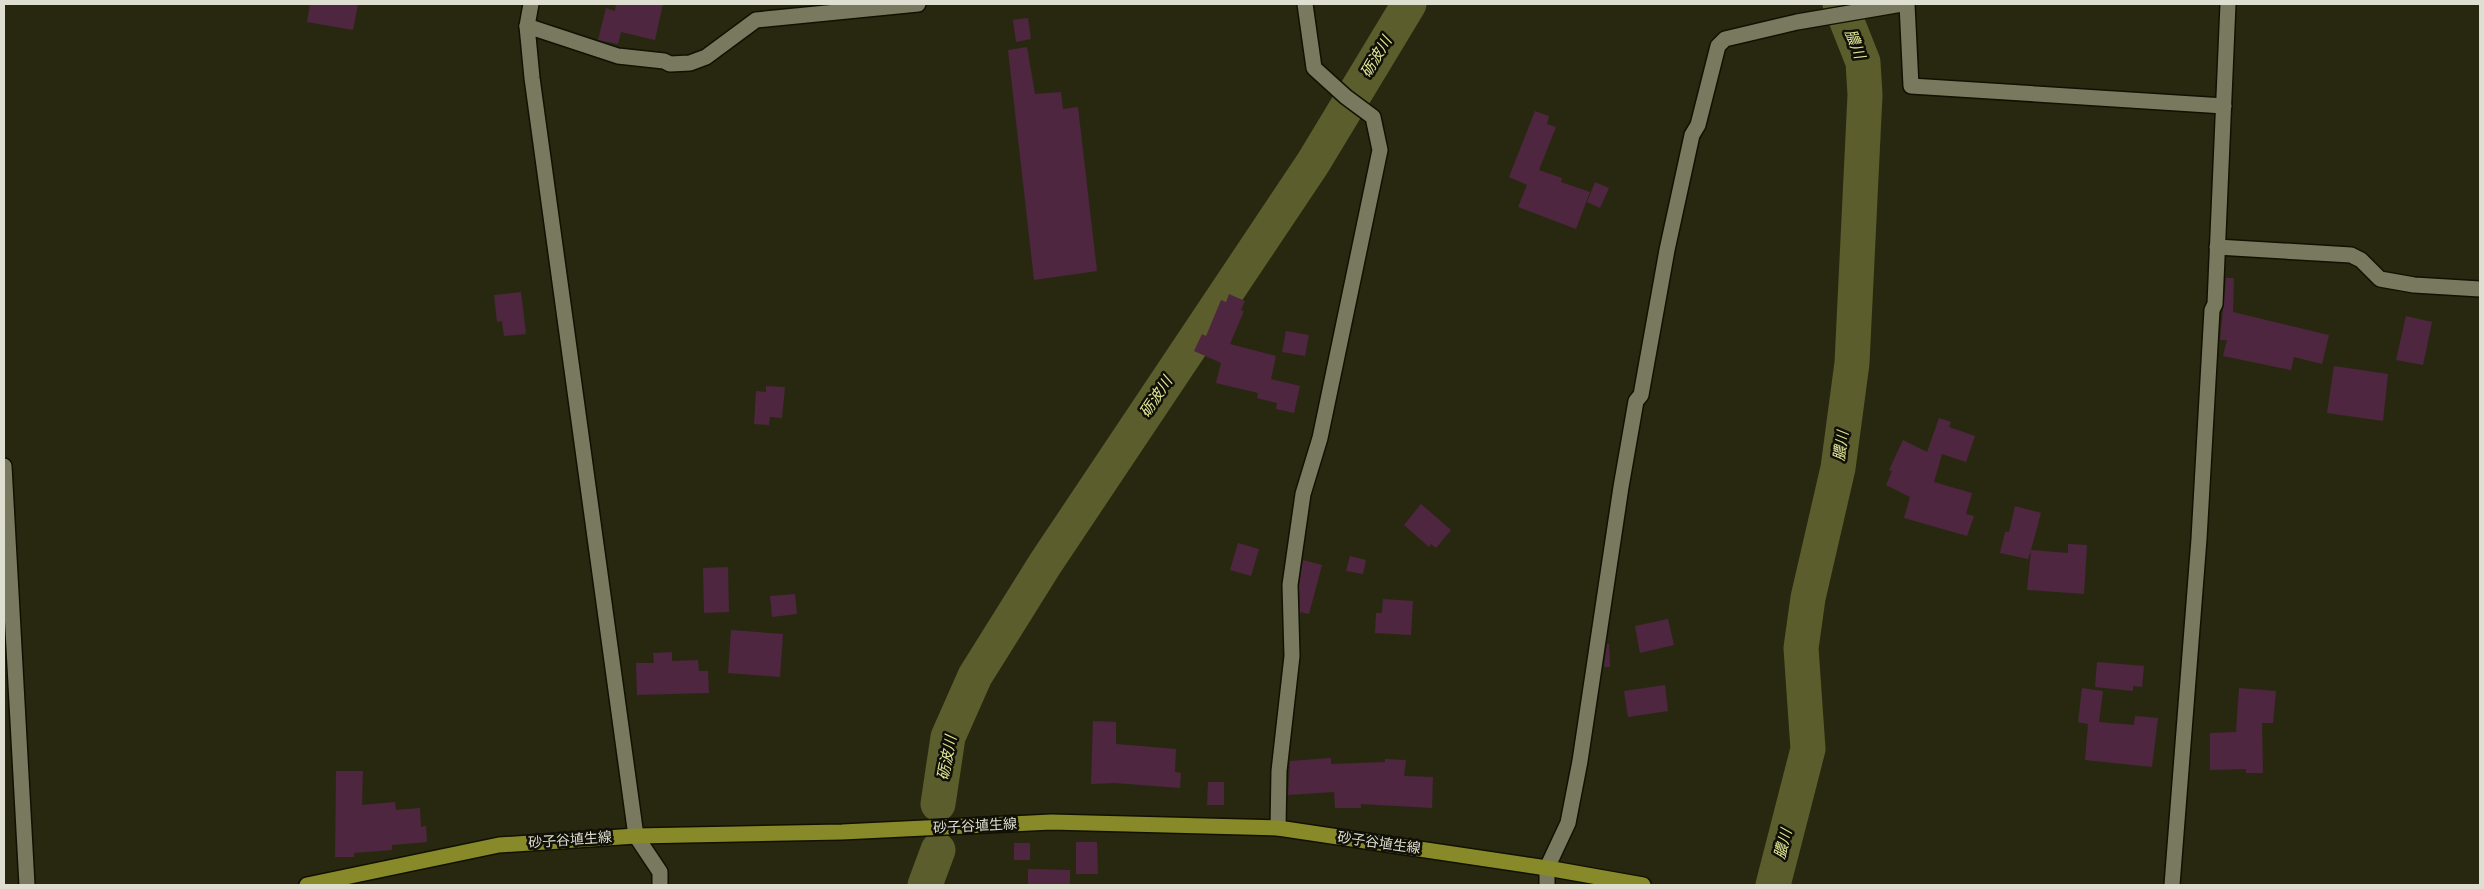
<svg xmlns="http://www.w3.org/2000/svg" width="2484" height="889" viewBox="0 0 2484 889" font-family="Rubik,'Noto Sans JP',sans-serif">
  <rect width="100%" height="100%" fill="#282811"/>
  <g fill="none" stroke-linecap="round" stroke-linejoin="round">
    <!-- river -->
    <g stroke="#5c5d2c" stroke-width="35">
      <polyline points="938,804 948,737 975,676 1045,564 1313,163 1409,4"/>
      <polyline points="925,885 938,850"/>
      <polyline points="1773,885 1808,749 1801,648 1808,598 1838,468 1852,363 1865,95 1863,62 1840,4"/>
    </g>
  </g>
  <!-- building -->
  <g fill="#4e2640">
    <polygon points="310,4 358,4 353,30 307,22"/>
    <polygon points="616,4 663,4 655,40 621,32 618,44 598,40 606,8 615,11"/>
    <polygon points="1028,18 1031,39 1016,42 1013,20"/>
    <polygon points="1027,47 1035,94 1061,92 1063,109 1078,107 1097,271 1034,280 1008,50"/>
    <polygon points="1535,111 1549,116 1547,124 1556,127 1539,170 1562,178 1561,182 1590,192 1576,229 1518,207 1527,185 1509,177"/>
    <polygon points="1595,182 1609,188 1600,208 1587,202"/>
    <polygon points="2226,278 2234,278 2233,312 2329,335 2322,364 2294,357 2291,370 2223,356 2227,340 2220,340"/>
    <polygon points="521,292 526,334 504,336 502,321 497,322 494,295"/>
    <polygon points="1229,294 1245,301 1241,310 1244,311 1230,344 1276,356 1271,379 1300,386 1294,413 1276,409 1277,403 1257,398 1258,393 1216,383 1221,363 1194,351 1202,334 1206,336 1221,300 1226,302"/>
    <polygon points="2406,316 2432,322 2423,365 2396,360"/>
    <polygon points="1286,331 1309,335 1305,356 1282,352"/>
    <polygon points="2334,366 2388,374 2383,421 2327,413"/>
    <polygon points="766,386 785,387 782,418 770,417 769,425 754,424 756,391 766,392"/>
    <polygon points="1939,418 1951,422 1949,427 1975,436 1966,462 1942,454 1934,482 1972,493 1966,514 1974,516 1967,536 1904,518 1910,497 1886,485 1892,471 1889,470 1903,440 1927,452"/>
    <polygon points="1421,504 1451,530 1436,548 1431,544 1429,547 1404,525"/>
    <polygon points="2015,506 2041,513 2031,550 2068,553 2068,544 2087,545 2084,594 2027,590 2031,551 2028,559 2000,553 2005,532 2009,532"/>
    <polygon points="1238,543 1259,549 1251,576 1230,570"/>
    <polygon points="1350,556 1366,560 1363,574 1346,571"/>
    <polygon points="1303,560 1322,565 1309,614 1301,612 1300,615 1299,586"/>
    <polygon points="728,567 729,612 704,613 703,568"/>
    <polygon points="795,594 797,614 772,617 770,596"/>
    <polygon points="1383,599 1413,601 1411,635 1375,633 1376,613 1382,613"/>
    <polygon points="1668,619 1674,645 1640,653 1635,626"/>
    <polygon points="731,630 783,634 780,677 728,673"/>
    <polygon points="1607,644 1609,644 1610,667 1604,667"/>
    <polygon points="672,652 672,661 698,660 699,671 708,671 709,693 637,695 636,663 654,663 653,653"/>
    <polygon points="2097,662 2144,666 2142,687 2133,686 2133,691 2095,687"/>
    <polygon points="1665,685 1668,711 1628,717 1624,691"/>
    <polygon points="2082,688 2103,691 2099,722 2134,725 2135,716 2158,718 2152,767 2085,760 2088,724 2078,722"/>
    <polygon points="2239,688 2276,691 2273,723 2262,723 2263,773 2246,773 2246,769 2210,770 2210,733 2236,732"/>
    <polygon points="1093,721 1116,722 1116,744 1176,749 1175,772 1181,773 1180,788 1115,783 1091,784"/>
    <polygon points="1331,758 1331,764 1385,762 1385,759 1406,760 1404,776 1433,777 1432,808 1361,804 1361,808 1335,808 1334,792 1288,795 1290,761"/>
    <polygon points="336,771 363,771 362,805 395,802 396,810 420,808 421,827 426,826 427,842 392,845 392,850 354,853 354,857 335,857"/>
    <polygon points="1208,782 1224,782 1224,805 1207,805"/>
    <polygon points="1076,842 1097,842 1098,874 1076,874"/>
    <rect x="1014" y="843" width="16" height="17"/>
    <polygon points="1028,869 1070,870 1070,885 1028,885"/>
  </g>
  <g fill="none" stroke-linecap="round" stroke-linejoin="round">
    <!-- minor casing -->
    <g stroke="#110" stroke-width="18">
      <g id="minor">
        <polyline points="531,4 527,26 532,78 636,836 660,872 660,885"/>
        <polyline points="1907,4 1911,86 2224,106"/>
        <polyline points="527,26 618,56 664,61 670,64 690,63 706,57 756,20 918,4"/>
        <polyline points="2217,247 2351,255 2361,260 2380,279 2414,285 2480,289"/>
        <polyline points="4,466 27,885"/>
        <polyline points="1278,828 1279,771 1292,656 1290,585 1303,494 1320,438 1380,150 1373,117 1346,97 1314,68 1305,4"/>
        <polyline points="1547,885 1547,868 1568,823 1580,761 1621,487 1636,401 1641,395 1667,250 1692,135 1698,125 1718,46 1725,39 1797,22 1902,4"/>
        <polyline points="2172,885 2199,539 2212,310 2215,304 2228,4"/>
      </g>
    </g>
    <!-- major casing -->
    <g stroke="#110" stroke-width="18">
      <polyline id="major" points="307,885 499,845 636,836 842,832 1051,822 1278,828 1547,868 1643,885"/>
    </g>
    <!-- minor -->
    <use href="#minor" stroke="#78795f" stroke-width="15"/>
    <!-- major -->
    <use href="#major" stroke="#888928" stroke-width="15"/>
  </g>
  <g text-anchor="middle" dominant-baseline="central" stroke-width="5" stroke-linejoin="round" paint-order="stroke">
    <!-- street labels -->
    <g font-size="14" fill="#dedfd1" stroke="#101007">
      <text transform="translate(975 826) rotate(-3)">砂子谷埴生線</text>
      <text transform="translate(570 840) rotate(-4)">砂子谷埴生線</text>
      <text transform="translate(1379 843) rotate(8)">砂子谷埴生線</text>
    </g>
    <!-- water labels -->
    <g font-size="15" font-style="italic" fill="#e3e697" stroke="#101007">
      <text transform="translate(1855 44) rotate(69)">膿川</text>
      <text transform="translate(1376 57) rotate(-59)">砺波川</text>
      <text transform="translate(1156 397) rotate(-56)">砺波川</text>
      <text transform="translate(1841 446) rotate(-82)">膿川</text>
      <text transform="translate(947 758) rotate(-79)">砺波川</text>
      <text transform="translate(1783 844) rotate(-75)">膿川</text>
    </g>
  </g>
  <!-- border -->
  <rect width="2484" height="889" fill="none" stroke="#dedfd1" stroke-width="10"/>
</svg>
